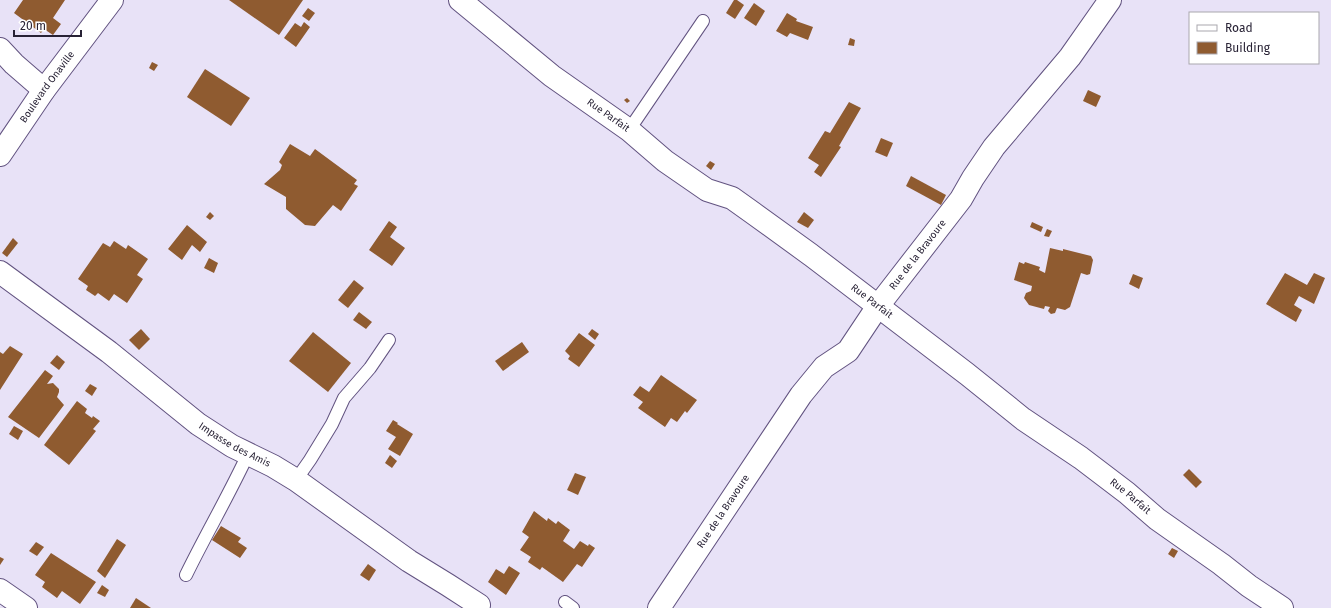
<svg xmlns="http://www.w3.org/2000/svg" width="1331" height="608" viewBox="0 0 1331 608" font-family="'Fira Sans',sans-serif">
  <rect width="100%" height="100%" fill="#e8e2f7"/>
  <!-- building -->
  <g fill="#8f5b30">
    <polygon points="23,0 65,0 53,18 61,24 53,35 44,29 41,33 14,13"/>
    <polygon points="229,0 303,0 279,35"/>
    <polygon points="734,0 737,0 744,5 735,19 726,13"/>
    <polygon points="754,3 765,11 756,26 744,18"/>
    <polygon points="308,8 315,13 309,21 302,16"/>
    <polygon points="787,13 797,19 796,21 813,27 808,40 790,33 787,37 776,31"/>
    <polygon points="304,22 310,27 296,47 284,38 295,23 301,27"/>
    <polygon points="850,38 855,40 854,46 848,45"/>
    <polygon points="152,62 158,65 154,71 149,68"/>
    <polygon points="205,69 250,98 231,126 187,97"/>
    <polygon points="1088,90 1101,96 1096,107 1083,101"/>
    <polygon points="627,98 630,101 627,103 624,100"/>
    <polygon points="849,102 861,108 839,146 841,147 821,177 814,172 819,165 808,158 825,131 830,133"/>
    <polygon points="881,138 893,143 887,157 875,152"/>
    <polygon points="290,144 310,156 315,149 357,180 354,184 358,186 341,211 333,205 315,226 305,225 286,209 286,197 264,184 280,170 282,165 279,162"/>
    <polygon points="710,161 715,164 711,170 706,166"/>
    <polygon points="911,176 946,195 941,205 906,186"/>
    <polygon points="210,212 214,216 210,220 206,217"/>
    <polygon points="804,212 814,220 808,228 797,222"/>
    <polygon points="389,221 397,227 390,237 405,248 392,266 369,250"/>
    <polygon points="1032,222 1043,227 1041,232 1030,227"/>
    <polygon points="187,225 207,242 200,252 192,245 182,260 168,249"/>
    <polygon points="1047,229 1052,231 1049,237 1044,236"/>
    <polygon points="13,238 18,243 7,257 2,253"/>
    <polygon points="114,241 126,249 128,245 148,259 137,275 143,279 127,303 114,294 109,301 98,293 95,296 86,290 88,286 78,279 103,243 110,247"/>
    <polygon points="1050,248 1063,251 1063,249 1091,256 1093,260 1090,274 1087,275 1081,273 1070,307 1065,310 1057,308 1055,313 1051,314 1048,311 1050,307 1045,306 1044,309 1029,305 1024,298 1026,293 1031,291 1032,286 1014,280 1019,262 1024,264 1025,262 1040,267 1039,270 1045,273"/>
    <polygon points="209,258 218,263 214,273 204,268"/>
    <polygon points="1285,273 1307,285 1314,273 1325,278 1314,304 1299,296 1294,305 1302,310 1296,322 1266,304"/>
    <polygon points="1133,274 1143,278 1139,289 1129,284"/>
    <polygon points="354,280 364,288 348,308 338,300"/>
    <polygon points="359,312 372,322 366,329 353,320"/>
    <polygon points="141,329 150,339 139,350 129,340"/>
    <polygon points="592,329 599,334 595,340 588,334"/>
    <polygon points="313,332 351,363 328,392 289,361"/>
    <polygon points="579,333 595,345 579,367 568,359 570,356 565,351"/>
    <polygon points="522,342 529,352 503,371 495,361"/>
    <polygon points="10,346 23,354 0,390 0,352 3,354"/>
    <polygon points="57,355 65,362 59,370 50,363"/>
    <polygon points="45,370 53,376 47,384 53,383 59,389 59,392 57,397 64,405 39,438 8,417"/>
    <polygon points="661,375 697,400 687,413 685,411 677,422 671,418 665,427 638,408 643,402 633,395 640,386 649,392"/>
    <polygon points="90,384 97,388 92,396 85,391"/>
    <polygon points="77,401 87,409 85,413 92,418 93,416 100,421 93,429 96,431 69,465 44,445"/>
    <polygon points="393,420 398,423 397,424 413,434 400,456 388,449 396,437 386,431"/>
    <polygon points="14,426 23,431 18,440 9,434"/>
    <polygon points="390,455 397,461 392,468 385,463"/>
    <polygon points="1189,469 1202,482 1196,488 1183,475"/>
    <polygon points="575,473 586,477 578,495 567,490"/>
    <polygon points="534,511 547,521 548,518 556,524 558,521 570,530 563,541 574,549 580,541 588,546 589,544 595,548 582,567 577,564 563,582 542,567 540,570 528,562 531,557 520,550 529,537 522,532"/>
    <polygon points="221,526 241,538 238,542 247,548 240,558 212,540"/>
    <polygon points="117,539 126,545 105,578 97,571"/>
    <polygon points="36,542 44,547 37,556 29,551"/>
    <polygon points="1172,548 1178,551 1174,558 1168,554"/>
    <polygon points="51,553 96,582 80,604 62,591 57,598 42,587 45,582 35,575"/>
    <polygon points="0,557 4,559 0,565"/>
    <polygon points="368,564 376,570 369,581 360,575"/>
    <polygon points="509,566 520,573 506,595 488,582 496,569 504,574"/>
    <polygon points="102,585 109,590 105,597 97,593"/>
    <polygon points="136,598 151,608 130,608"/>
  </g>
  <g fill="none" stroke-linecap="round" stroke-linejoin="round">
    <!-- lane casing -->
    <g stroke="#625380" stroke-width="14">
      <g id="lane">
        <polyline points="629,130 703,21"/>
        <polyline points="296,480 310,460 332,424 344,398 370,368 389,340"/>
        <path d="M 186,575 C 206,534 229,495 248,454"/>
        <polyline points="565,602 573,608"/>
      </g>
    </g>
    <!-- street casing -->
    <g stroke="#625380" stroke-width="24">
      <g id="street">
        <path id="s1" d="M 460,0 L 552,76 L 629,130 L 665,161 L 707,190 L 732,198 L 753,213 L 811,255 L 967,374 L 1023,419 L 1081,458 L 1127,493 L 1157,519 L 1221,564 L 1249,586 L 1282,608"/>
        <polyline points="0,49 14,64 44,90"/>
        <path id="s2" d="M 0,272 L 109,352 L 198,424 L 232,446 L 273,466 L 296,480 L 409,561 L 448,585 L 479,605"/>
        <polyline points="0,590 26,608"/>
        <path id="s3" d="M 659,608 L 801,395 L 824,367 L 848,351 L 878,306 L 961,199 L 973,178 L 994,147 L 1070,57 L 1110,0"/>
      </g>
    </g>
    <!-- secondary casing -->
    <g stroke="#625380" stroke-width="24">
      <g id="secondary">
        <path id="s4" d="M 0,155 L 44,90 L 112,0"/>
      </g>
    </g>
    <!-- lane -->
    <use href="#lane" stroke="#fff" stroke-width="12"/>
    <!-- street -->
    <use href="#street" stroke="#fff" stroke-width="22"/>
    <!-- secondary -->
    <use href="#secondary" stroke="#fff" stroke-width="22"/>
  </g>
  <g text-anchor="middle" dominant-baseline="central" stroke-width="4" stroke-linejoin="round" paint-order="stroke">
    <!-- street labels -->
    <g font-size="10" fill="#282235" stroke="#fff">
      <text stroke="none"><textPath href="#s4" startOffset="83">Boulevard Onaville</textPath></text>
      <text stroke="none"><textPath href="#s1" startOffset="188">Rue Parfait</textPath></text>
      <text stroke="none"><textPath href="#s3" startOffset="440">Rue de la Bravoure</textPath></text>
      <text stroke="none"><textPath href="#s1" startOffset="512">Rue Parfait</textPath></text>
      <text stroke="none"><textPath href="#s2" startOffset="292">Impasse des Amis</textPath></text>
      <text stroke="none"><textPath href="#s1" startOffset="836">Rue Parfait</textPath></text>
      <text stroke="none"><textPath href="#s3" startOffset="116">Rue de la Bravoure</textPath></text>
    </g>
  </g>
  <!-- legend -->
  <rect x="1189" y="12" width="130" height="52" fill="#ffffff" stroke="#a9a7ae"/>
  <rect x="1197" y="25" width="20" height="6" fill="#ffffff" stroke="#a9a7ae"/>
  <text x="1225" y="32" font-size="12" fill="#282235">Road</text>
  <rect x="1197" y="42" width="20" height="12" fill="#8f5b30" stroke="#a9a7ae"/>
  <text x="1225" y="52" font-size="12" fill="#282235">Building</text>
  <!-- scale -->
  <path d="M14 30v6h67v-6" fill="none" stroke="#282235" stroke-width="2"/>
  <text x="20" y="30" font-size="12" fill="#282235" stroke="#ffffff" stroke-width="3" paint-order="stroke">20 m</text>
</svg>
